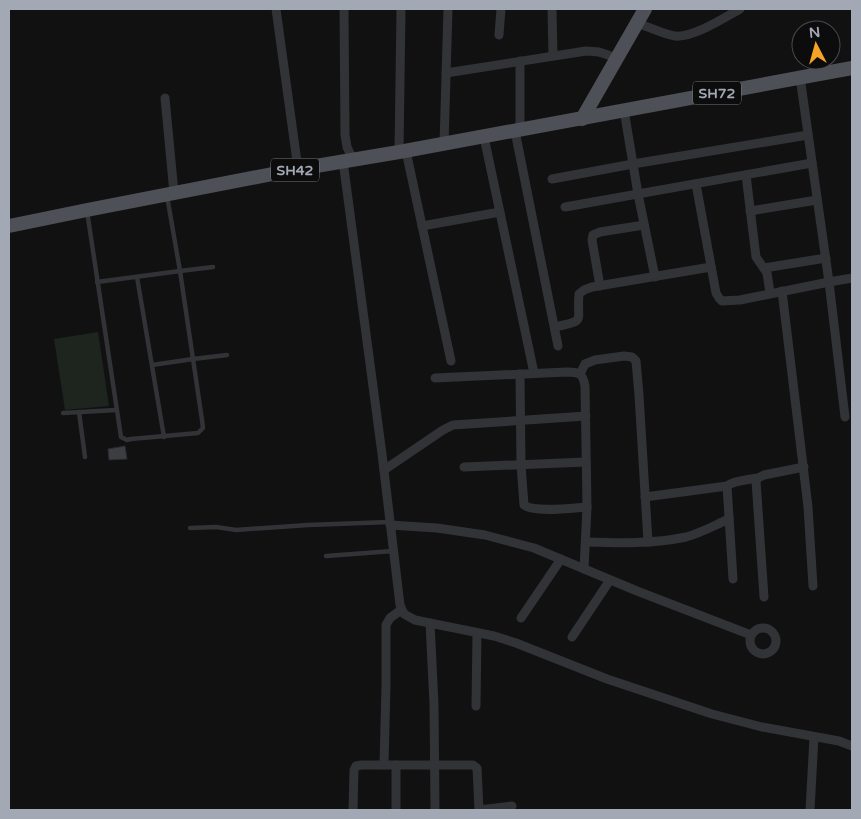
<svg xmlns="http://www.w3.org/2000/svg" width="861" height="819" viewBox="0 0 861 819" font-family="'Varela Round',sans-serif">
  <rect width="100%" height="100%" fill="#111112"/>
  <!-- green -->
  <polygon fill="#1d251e" points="98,332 109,406 65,410 54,339"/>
  <!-- building -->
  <polygon fill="#3d3e42" stroke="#2b2b2f" points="125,446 127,459 109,460 108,449"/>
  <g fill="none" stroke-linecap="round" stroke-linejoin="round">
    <!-- service -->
    <g stroke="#323337" stroke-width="4.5">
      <polyline points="87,211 121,437 127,440 131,439 198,433 203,428 202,420 180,271 167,196"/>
      <polyline points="137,277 164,437"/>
      <polyline points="97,282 180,271 213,267"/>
      <polyline points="152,365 193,359 227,355"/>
      <polyline points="79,412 85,457"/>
      <polyline points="63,413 116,410"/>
      <polyline points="190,528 216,527 236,530 308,525 390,522"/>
      <polyline points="326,556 393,551"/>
    </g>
    <!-- minor -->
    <g stroke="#323337" stroke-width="9">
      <polyline points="276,9 298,169"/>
      <polyline points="344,9 345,135 347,147 353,160"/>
      <polyline points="552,9 553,56"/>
      <path d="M 637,23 C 646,26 666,35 675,36 C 693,38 724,18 740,9"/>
      <polyline points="499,35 501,9"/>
      <polyline points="520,61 520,130"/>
      <polyline points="446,73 586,51 599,52 617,58"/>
      <polyline points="800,77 829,282 845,417"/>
      <polyline points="165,98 174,193"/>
      <polyline points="624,110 638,194 655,277"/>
      <polyline points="515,131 558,346"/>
      <polyline points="484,137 534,373"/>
      <polyline points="444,144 448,9"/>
      <polyline points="406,151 451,361"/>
      <polyline points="399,152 401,9"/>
      <polyline points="343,161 382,454 400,605 404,614 415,620 494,636 516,643 607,679 712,714 762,727 839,741 852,746"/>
      <polyline points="746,175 756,257 767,273 770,293"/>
      <polyline points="552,179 633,164 808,135"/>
      <polyline points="696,184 716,293 719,298 722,301 740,300 829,282 852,278"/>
      <polyline points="565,207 812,163"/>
      <polyline points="750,211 817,200"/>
      <polyline points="422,226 500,212"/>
      <polyline points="764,268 826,258"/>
      <polyline points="600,286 592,240 593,235 600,232 644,225"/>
      <polyline points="782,291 808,507 813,586"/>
      <path d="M 555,327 C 588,320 576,322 579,294 L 584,290 L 592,287 L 711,267"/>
      <path d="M 520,374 L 521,465 L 524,505 C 534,513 572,508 587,507"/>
      <polyline points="580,374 585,364 595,360 624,356 632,357 636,361 639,395 648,542"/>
      <path d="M 435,378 L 567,372 C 580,372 583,374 585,386 L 587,507 L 584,569"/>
      <polyline points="464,467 586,462"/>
      <polyline points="384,470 443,430 453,425 586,416"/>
      <polyline points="645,497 727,486"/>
      <polyline points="390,525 437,528 485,535 534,548 637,591 751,635"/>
      <path d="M 586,542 C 619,543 653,544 686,537 C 701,533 715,525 729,519"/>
      <path d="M 733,579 L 727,486 C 735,480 748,480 758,478"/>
      <polyline points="764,597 756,481 758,478 764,475 804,467"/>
      <polyline points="521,618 561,559"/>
      <polyline points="430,623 434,704 435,810"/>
      <circle cx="763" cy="641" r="13"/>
      <polyline points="572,637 610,580"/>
      <polyline points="476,706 477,633"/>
      <polyline points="384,765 386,686 386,625 390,618 401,610"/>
      <polyline points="396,765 396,810"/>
      <polyline points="353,810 354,770 356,766 361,765 473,765 477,768 479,810 512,806"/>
      <polyline points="810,810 814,737"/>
    </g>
    <!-- primary -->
    <g stroke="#4e5057" stroke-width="14">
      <polyline points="582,119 645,9"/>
      <polyline points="9,226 87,210 298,169 399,152 852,68"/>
    </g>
  </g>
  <g text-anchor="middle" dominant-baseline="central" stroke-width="4" stroke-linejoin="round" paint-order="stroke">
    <!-- shield labels -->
    <g fill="#0c0c0d" stroke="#757982" stroke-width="1">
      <rect x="693" y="81.5" width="48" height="23" rx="4"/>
      <rect x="271" y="158.5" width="48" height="23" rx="4"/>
    </g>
    <g font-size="14" font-weight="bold" fill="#a2a8b4">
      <text x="717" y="93">SH72</text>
      <text x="295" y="170">SH42</text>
    </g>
  </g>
  <!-- border -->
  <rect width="861" height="819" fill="none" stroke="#a2a8b4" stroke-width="20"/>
  <!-- north arrow -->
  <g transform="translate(816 45) rotate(354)"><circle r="24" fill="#0c0c0d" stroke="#484a50"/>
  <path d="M0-4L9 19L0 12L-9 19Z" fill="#f7a325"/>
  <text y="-8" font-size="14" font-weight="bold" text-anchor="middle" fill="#a2a8b4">N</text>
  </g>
</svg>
